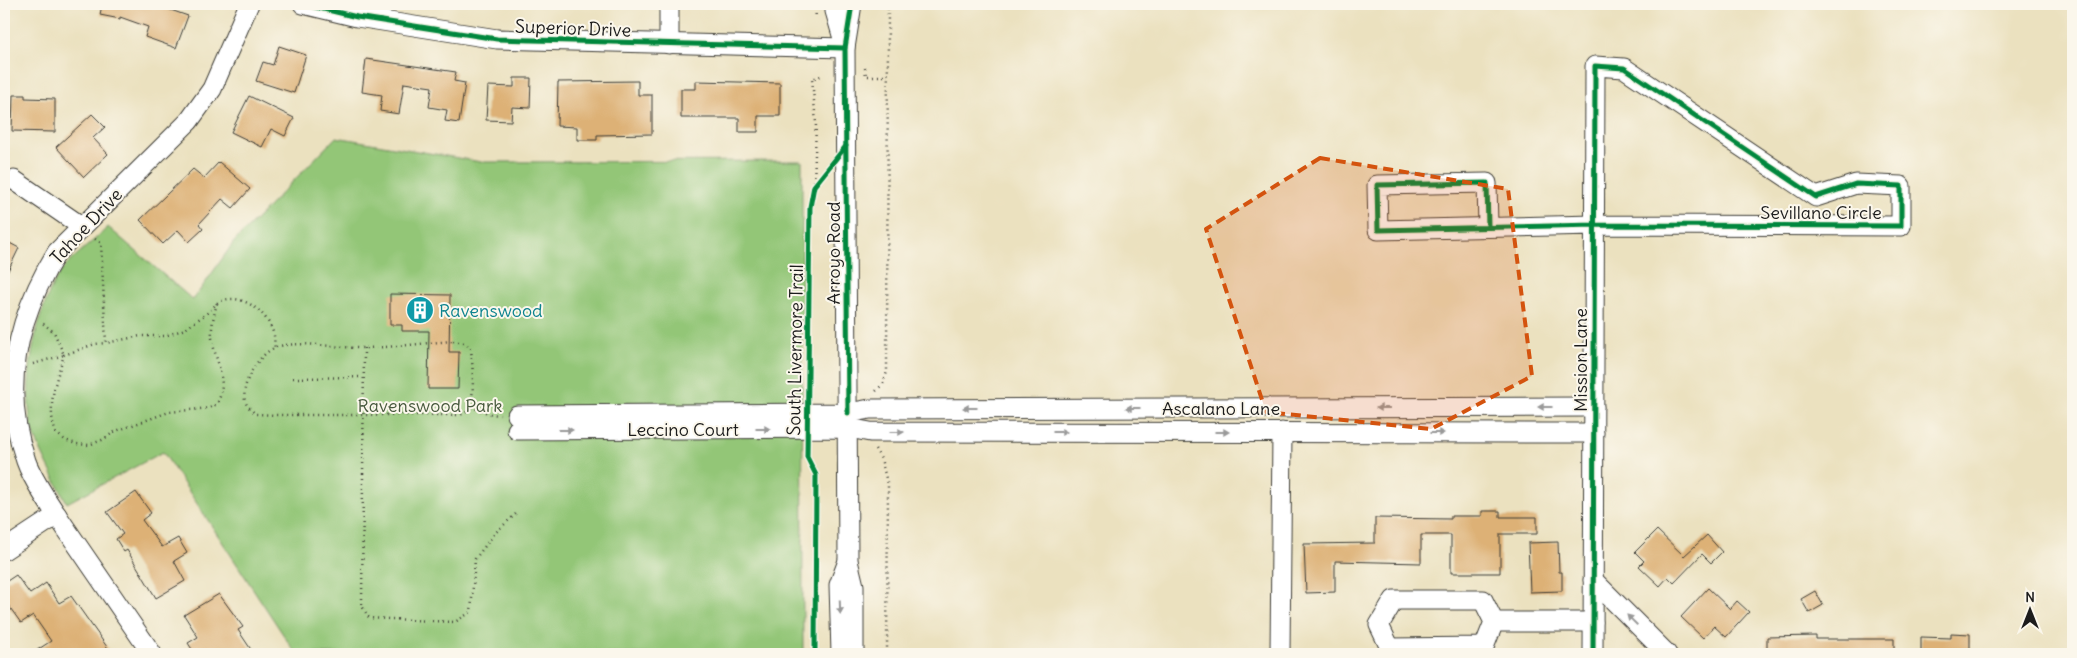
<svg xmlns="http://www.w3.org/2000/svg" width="2077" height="658" viewBox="0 0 2077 658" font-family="Delius,sans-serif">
  <rect width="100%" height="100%" fill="#fbf7ec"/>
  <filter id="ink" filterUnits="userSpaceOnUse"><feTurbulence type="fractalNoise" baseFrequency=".02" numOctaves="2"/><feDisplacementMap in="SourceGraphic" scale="10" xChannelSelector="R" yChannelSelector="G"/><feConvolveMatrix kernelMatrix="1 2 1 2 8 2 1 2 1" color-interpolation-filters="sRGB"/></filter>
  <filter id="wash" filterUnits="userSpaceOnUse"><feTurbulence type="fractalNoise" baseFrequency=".0096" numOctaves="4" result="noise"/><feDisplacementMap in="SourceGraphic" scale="20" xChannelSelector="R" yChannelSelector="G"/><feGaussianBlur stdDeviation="1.12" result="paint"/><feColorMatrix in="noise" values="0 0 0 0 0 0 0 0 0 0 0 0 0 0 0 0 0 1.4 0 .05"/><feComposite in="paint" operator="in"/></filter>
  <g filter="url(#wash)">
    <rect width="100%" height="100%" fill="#ebe1bf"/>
    <!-- green -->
    <path fill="#93c677" stroke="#58714a" d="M 336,137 L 481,162 L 802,161 L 803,654 L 296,654 L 163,452 L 67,503 C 56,481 43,458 34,434 C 19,393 36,303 63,269 C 76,254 94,241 108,227 L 193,300 L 234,242 Z"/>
    <g id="blocks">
      <!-- building -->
      <g fill="#ddb176">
        <polygon points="102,4 163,4 162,7 188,16 176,48 145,37 148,27 120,17 120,19 100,15"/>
        <polygon points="279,46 306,55 294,93 256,81 263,62 273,65"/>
        <polygon points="366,59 456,72 454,81 465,83 459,123 445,121 447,110 429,107 432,87 404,83 399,114 380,111 382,95 362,92"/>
        <polygon points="514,78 531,78 530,108 512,107 511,121 486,120 488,86 514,87"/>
        <polygon points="638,81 638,95 652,95 652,134 597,135 597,140 577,140 577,127 557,126 558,82"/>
        <polygon points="696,81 780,83 780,116 758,116 758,132 739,132 739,118 681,118 681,89 696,89"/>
        <polygon points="13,95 25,95 25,98 55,99 55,132 12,131"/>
        <polygon points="249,96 294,118 285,136 271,129 262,147 231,132"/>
        <polygon points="92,114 105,127 93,138 108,154 84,177 56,147"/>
        <polygon points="219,162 250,189 233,208 222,199 199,224 203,229 189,242 178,230 163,244 140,220 193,169 204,178"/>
        <polygon points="4,240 19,248 4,279"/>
        <polygon points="390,294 450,295 449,352 459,352 458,389 428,389 429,331 402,331 402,325 390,325"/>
        <polygon points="136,492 151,513 142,520 162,547 178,538 187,553 174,561 185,581 156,598 127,550 124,552 116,539 123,534 107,512"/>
        <polygon points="1482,511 1500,511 1500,517 1537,517 1537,534 1500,534 1500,573 1451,573 1451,535 1421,535 1421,563 1335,561 1335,592 1306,593 1304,544 1375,543 1375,518 1451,519 1451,516 1482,516"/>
        <polygon points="1657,530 1684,556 1707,535 1722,552 1711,563 1702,554 1674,583 1668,577 1660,586 1639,566 1644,561 1635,552"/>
        <polygon points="1558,542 1559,572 1562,572 1562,591 1530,592 1528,543"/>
        <polygon points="16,575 30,594 46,583 59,603 71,596 112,654 31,654 51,641 33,615 21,623 8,605 4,608 4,583"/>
        <polygon points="1708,588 1730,609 1737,601 1749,612 1726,637 1714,626 1703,638 1681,617"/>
        <polygon points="1815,591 1823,605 1809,613 1801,599"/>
        <polygon points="219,594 243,627 238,630 254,654 195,654 188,643 198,637 184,615"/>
        <polygon points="1951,633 1970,634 1970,654 1921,654 1921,637 1951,638"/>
        <polygon points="1816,636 1816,639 1894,639 1894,654 1767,654 1767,637"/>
      </g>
    </g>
  </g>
  <g filter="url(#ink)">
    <use href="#blocks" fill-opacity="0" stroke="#3b3a34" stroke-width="1"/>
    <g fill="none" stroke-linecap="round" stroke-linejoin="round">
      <!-- minor casing -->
      <g stroke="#3b3a34" stroke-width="21">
        <g id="minor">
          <polyline points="303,4 357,17 497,39 845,48"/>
          <polyline points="669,4 669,44"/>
          <polyline points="835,4 835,11 844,42"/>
          <polyline points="852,4 845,48 848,561 854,586 854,654"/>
          <polyline points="14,180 81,226"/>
          <path d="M 1488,227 L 1487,183 L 1377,185 L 1378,230 L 1595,225 L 1901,226 L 1901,186 L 1856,184 L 1816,197 L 1624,68 L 1595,66 C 1595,262 1594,458 1593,654"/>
          <polyline points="517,415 848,413 870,409 1594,407"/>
          <polyline points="517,430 849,428 870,432 1594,433"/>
          <polyline points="4,550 57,515"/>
          <polyline points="1593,580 1667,654"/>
          <polyline points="1494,622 1483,600 1394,600 1379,625 1390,648 1484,647 1494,622 1593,622"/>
          <path d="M 152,654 C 126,616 99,577 73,539 C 59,518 34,484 26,461 C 0,387 17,317 57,252 L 189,121 L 212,89 L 249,4"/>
          <polyline points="841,654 839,585 848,561"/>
          <polyline points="1280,654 1282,432"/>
        </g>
      </g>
      <!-- path -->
      <g stroke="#3b3a34" stroke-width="2.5" stroke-dasharray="1 4" stroke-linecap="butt">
        <polyline points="815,4 816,19"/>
        <polyline points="865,68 866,76 888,76"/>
        <polyline points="814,186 816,123 812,79 821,76"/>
        <path d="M 95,239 L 101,243 L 106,343 L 140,336 L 165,336 L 185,329 L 210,311 L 217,303 C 214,315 211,326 212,338 C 215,362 229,380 217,404 L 210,408 L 169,412 L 116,431 L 102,440 L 89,445 L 76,444 L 65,440 L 56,433 C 46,407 56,380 64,355 L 95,344 L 106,343"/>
        <path d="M 217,303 C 238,290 266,310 273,332 C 275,337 274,343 275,348"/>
        <path d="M 453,341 L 464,343 L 471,348 C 472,361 477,407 465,413 C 462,415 456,415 453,415 L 275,415 L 255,414 C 253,411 249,408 247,405 C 237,388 258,355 274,348 C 294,339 343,349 366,348 C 395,347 424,343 453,341 Z"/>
        <polyline points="364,348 362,606 369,618 455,622 471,612 475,559 495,533 518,512"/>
        <polyline points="33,364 64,355 54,332 41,322"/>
        <polyline points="293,378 363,377"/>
        <polyline points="876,391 883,384 887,372 888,4"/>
        <polyline points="471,407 491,414 500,415"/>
        <polyline points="875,449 881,459 888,486 887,654"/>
      </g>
      <!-- minor -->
      <use href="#minor" stroke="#fff" stroke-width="19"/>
      <!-- cycleway casing -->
      <g stroke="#fbf7ec" stroke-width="8">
        <g id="cycleway">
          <polyline points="303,4 357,17 497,39 845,48"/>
          <path d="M 1488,227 L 1487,183 L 1377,185 L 1378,230 L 1595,225 L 1901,226 L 1901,186 L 1856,184 L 1816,197 L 1624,68 L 1595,66 C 1595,262 1594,458 1593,654"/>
          <polyline points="848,413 845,48 852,4"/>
          <polyline points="815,654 816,475 807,457 810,207 814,186 846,146"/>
        </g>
      </g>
      <!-- cycleway -->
      <use href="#cycleway" stroke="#00873e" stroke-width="5"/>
    </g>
    <!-- one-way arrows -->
    <defs><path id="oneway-solid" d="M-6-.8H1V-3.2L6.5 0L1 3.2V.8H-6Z" transform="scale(1.25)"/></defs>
    <g fill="#999">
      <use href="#oneway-solid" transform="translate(1545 407) rotate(180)"/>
      <use href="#oneway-solid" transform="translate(970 408) rotate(180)"/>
      <use href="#oneway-solid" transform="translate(1133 408) rotate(180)"/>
      <use href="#oneway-solid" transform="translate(1383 408) rotate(180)"/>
      <use href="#oneway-solid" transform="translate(763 429)"/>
      <use href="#oneway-solid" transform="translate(566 430)"/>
      <use href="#oneway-solid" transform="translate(897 432)"/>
      <use href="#oneway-solid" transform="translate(1060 432)"/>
      <use href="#oneway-solid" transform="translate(1222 432)"/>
      <use href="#oneway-solid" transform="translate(1437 433)"/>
      <use href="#oneway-solid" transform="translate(840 607) rotate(88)"/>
      <use href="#oneway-solid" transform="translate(1632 620) rotate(-135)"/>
    </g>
  </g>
  <!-- marked area -->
  <path fill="#d4530e" fill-opacity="0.2" stroke="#d4530e" stroke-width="4" stroke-dasharray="10 6" stroke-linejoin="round" d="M 1320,158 L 1508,189 L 1532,376 L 1431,429 L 1266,412 L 1206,229 Z"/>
  <!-- icons -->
  <defs>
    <g id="building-disc" transform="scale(1.4375)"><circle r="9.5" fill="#0f9aa8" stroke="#fbf7ec"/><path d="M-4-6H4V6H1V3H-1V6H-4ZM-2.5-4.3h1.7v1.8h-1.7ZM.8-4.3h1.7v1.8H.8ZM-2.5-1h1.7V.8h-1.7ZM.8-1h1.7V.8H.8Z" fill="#fff"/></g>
  </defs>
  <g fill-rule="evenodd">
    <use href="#building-disc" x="420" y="310"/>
  </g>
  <g text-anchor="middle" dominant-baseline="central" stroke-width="4" stroke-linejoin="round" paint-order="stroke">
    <!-- street labels -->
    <g font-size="18" fill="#1c1c1c" stroke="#fbf7ec">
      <text transform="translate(573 28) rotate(2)">Superior Drive</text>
      <text x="1821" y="212">Sevillano Circle</text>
      <text transform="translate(86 226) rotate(-47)">Tahoe Drive</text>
      <text transform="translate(833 253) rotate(-90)">Arroyo Road</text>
      <text transform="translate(795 350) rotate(-89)">South Livermore Trail</text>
      <text transform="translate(1580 360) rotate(-90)">Mission Lane</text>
      <text x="1221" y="408">Ascalano Lane</text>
      <text x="683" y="429">Leccino Court</text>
    </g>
    <!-- culture labels -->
    <g font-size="18" fill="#0d838f" stroke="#fbf7ec" text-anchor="start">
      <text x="439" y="310">Ravenswood</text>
    </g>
    <!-- park labels -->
    <g font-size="18" fill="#46583c" stroke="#fbf7ec">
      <text x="430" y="405">Ravenswood Park</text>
    </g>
  </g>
  <!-- margin -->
  <rect width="2077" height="658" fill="none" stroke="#fbf7ec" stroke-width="20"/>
  <!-- north arrow -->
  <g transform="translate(2030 610)" stroke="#fbf7ec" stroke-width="4" paint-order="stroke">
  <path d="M0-4L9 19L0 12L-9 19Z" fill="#1c1c1c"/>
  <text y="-8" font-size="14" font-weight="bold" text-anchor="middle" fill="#1c1c1c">N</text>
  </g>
</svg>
